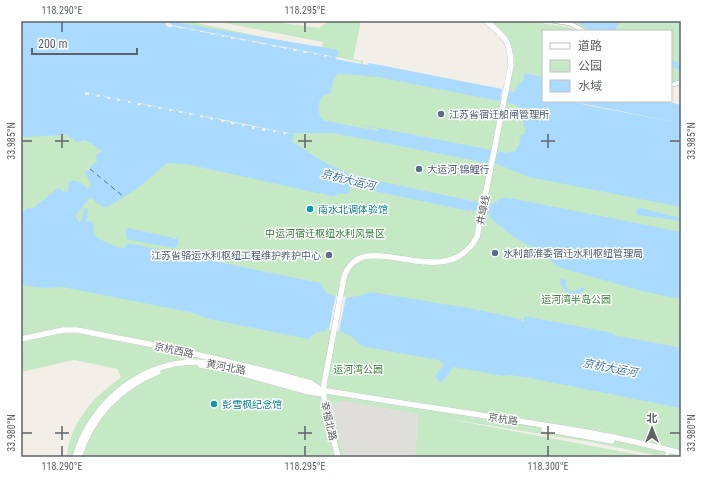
<svg xmlns="http://www.w3.org/2000/svg" width="702" height="478" viewBox="0 0 702 478" font-family="'Roboto Condensed','Noto Sans SC',sans-serif">
  <rect width="100%" height="100%" fill="#f1efe8"/>
  <!-- industrial -->
  <polygon fill="#e0deda" points="344,401 418,414 415,457 344,457 332,407 334,404"/>
  <!-- green -->
  <g fill="#c5e8c5">
    <path d="M 21,21 L 188,21 L 277,40 L 322,47 L 323,42 L 214,21 L 275,21 L 274,22 L 319,28 L 328,21 L 361,21 L 353,59 L 363,61 L 362,69 L 681,134 L 681,457 L 664,457 L 591,442 L 443,418 L 651,457 L 415,457 L 418,414 L 344,401 L 334,404 L 332,407 L 344,457 L 67,457 C 68,435 82,412 97,397 C 104,390 113,384 121,377 L 118,369 L 74,360 L 21,372 Z"/>
    <path d="M 491,21 L 528,21 L 568,27 L 577,31 L 543,31 L 543,77 L 525,73 L 522,82 L 515,92 L 508,91 L 513,61 L 515,61 C 511,42 505,34 491,21 Z"/>
    <polygon points="538,21 681,21 681,86 671,87 671,31 581,31 569,26"/>
  </g>
  <!-- water -->
  <g fill="#aadaff">
    <path d="M 21,21 L 167,21 L 338,50 L 337,59 L 368,65 L 369,63 L 502,89 L 500,101 L 373,76 L 372,77 L 361,75 L 338,74 L 333,79 L 331,93 L 323,95 C 317,104 316,114 325,121 L 378,131 L 378,129 L 358,124 L 491,150 L 488,163 L 333,133 L 294,133 L 292,142 L 322,161 L 353,176 L 486,204 L 492,204 L 504,197 L 681,232 L 681,299 L 642,291 L 558,267 L 541,252 L 515,238 L 489,217 L 490,214 L 471,210 L 469,211 L 351,186 L 348,194 L 340,194 L 332,196 L 186,164 L 167,163 L 138,188 L 109,206 C 100,209 97,201 90,197 L 75,216 L 79,222 L 81,222 L 85,208 L 88,209 L 86,221 L 88,222 L 90,220 C 97,226 91,229 95,235 C 98,240 118,248 124,248 L 127,244 L 131,244 L 320,283 C 322,286 324,291 327,293 C 339,301 359,297 371,292 L 473,309 L 521,319 L 521,321 L 524,322 L 524,316 L 613,333 L 613,335 L 681,348 L 681,408 L 530,378 L 510,375 L 504,376 L 454,367 L 441,383 L 435,376 L 444,365 L 439,360 L 361,346 C 353,334 340,331 326,328 L 326,331 L 317,332 L 308,339 L 205,318 L 194,313 L 63,287 L 46,288 L 21,285 L 21,213 L 28,208 L 32,209 L 57,189 L 60,189 L 66,192 L 68,192 L 69,181 C 76,179 83,183 87,189 L 90,188 L 91,183 L 84,171 L 89,171 L 92,165 L 97,162 L 96,155 L 102,151 L 85,140 L 76,142 L 67,135 L 21,137 Z"/>
    <polygon points="575,21 620,21 616,27 616,29 619,31 592,31"/>
    <polygon points="671,59 681,65 681,71 671,66"/>
    <path d="M 525,73 L 543,77 L 543,101 L 664,101 L 681,105 L 681,207 L 529,177 L 495,163 L 497,151 L 506,153 L 515,151 L 519,145 L 521,135 L 525,133 L 526,128 L 523,126 C 525,109 521,106 506,102 L 508,91 L 515,92 L 517,85 L 522,82 Z"/>
    <polygon points="640,208 681,218 681,221 638,215 636,213 636,210"/>
    <path d="M 128,228 L 178,239 C 179,243 178,247 174,248 L 126,239 L 126,232 Z"/>
    <polygon points="561,279 566,280 566,287 571,292 584,287 585,289 580,293 570,294 563,288 560,282"/>
  </g>
  <!-- pier -->
  <g fill="#f1efe8">
    <polygon points="167,21 172,25 361,62 361,64 336,59 335,57 327,56 324,57 324,55 317,54 314,55 314,53 307,52 307,53 303,53 303,51 297,50 297,51 293,51 293,49 287,48 286,49 276,46 276,47 272,47 273,45 265,44 265,45 255,42 255,43 252,42 252,41 245,40 245,41 235,38 234,39 231,39 231,37 224,36 224,37 221,36 221,35 214,34 214,35 210,34 210,33 200,32 200,31 193,30 193,31 190,29 183,28 183,29 173,26 172,27 168,27 165,24"/>
    <polygon points="85,92 294,134 286,133 285,135 283,134 283,132 275,131 275,133 273,132 273,130 265,129 265,131 262,131 262,128 255,127 254,129 252,129 252,126 245,125 244,127 242,126 242,124 234,123 234,125 231,124 231,122 224,121 224,122 221,122 221,120 213,118 213,120 210,119 210,118 203,116 203,118 200,117 200,115 193,114 192,115 189,115 189,113 182,112 182,113 179,113 179,111 172,110 172,111 169,111 169,109 162,108 161,109 159,109 158,107 151,106 151,107 148,107 148,105 141,104 141,105 137,105 138,103 131,101 130,103 128,103 128,101 120,99 120,101 117,101 117,99 110,97 110,99 107,99 107,97 100,95 99,97 96,97 97,95 89,93 89,95 85,95"/>
    <polygon points="569,101 681,123 595,107"/>
    <polygon points="336,295 346,297 339,331 329,329"/>
  </g>
  <g fill="none" stroke-linecap="round" stroke-linejoin="round">
    <!-- ferry -->
    <polyline stroke="#4174aa" stroke-width="1" stroke-dasharray="5 4" stroke-linecap="butt" points="90,169 124,197"/>
    <!-- street casing -->
    <g stroke="#b5b8bc" stroke-width="5">
      <g id="street">
        <polyline points="555,21 569,23 584,31"/>
        <polyline points="671,85 681,82"/>
        <polyline points="667,457 668,450"/>
      </g>
    </g>
    <!-- secondary casing -->
    <g stroke="#b6babf" stroke-width="6">
      <g id="secondary">
        <polyline points="21,339 63,330 77,330 169,348 221,360 278,374 311,383 318,388"/>
        <polyline points="187,358 191,356 190,353"/>
        <polyline points="200,365 229,370 309,392 324,394"/>
        <polyline points="544,429 612,441"/>
        <path d="M 75,457 C 89,411 126,374 174,364 C 224,354 274,382 322,390 C 385,401 449,410 512,420 C 540,425 569,428 597,434 C 625,439 653,446 681,453"/>
        <path d="M 79,457 C 92,417 119,388 158,372"/>
        <path d="M 338,457 L 325,405 L 323,390 L 344,277 C 363,222 443,298 477,237 L 511,65 C 510,40 505,37 486,21"/>
      </g>
    </g>
    <!-- street -->
    <use href="#street" stroke="#fff" stroke-width="4"/>
    <!-- secondary -->
    <use href="#secondary" stroke="#fff" stroke-width="5.5"/>
  </g>
  <!-- ticks -->
  <path fill="none" stroke="#5f6368" stroke-width="1.5" d="M 62,22 L 62,32M 305,22 L 305,32M 62,134 L 62,148M 305,134 L 305,148M 548,134 L 548,148M 22,141 L 32,141M 55,141 L 69,141M 298,141 L 312,141M 541,141 L 555,141M 670,141 L 680,141M 62,426 L 62,440M 305,426 L 305,440M 548,426 L 548,440M 22,433 L 32,433M 55,433 L 69,433M 298,433 L 312,433M 541,433 L 555,433M 670,433 L 680,433M 62,446 L 62,456M 305,446 L 305,456M 548,446 L 548,456"/>
  <!-- markers -->
  <g fill="#5c6f8a" stroke="#fff" stroke-width="1.5">
    <circle cx="441" cy="114" r="4"/>
    <circle cx="419" cy="169" r="4"/>
    <circle cx="495" cy="253" r="4"/>
    <circle cx="329" cy="255" r="4"/>
  </g>
  <g fill="#0f9aa8" stroke="#fff" stroke-width="1.5">
    <circle cx="310" cy="209" r="4"/>
    <circle cx="214" cy="404" r="4"/>
  </g>
  <g text-anchor="middle" dominant-baseline="central" stroke-width="3" stroke-linejoin="round" paint-order="stroke">
    <!-- service labels -->
    <g font-size="10" fill="#4e5e75" stroke="#fff" text-anchor="start">
      <text x="449" y="114">江苏省宿迁船闸管理所</text>
      <text x="427" y="169">大运河·锦鲤行</text>
      <text x="503" y="253">水利部淮委宿迁水利枢纽管理局</text>
      <text x="321" y="255" text-anchor="end">江苏省骆运水利枢纽工程维护养护中心</text>
    </g>
    <!-- culture labels -->
    <g font-size="10" fill="#0d838f" stroke="#fff" text-anchor="start">
      <text x="318" y="209">南水北调体验馆</text>
      <text x="222" y="404">彭雪枫纪念馆</text>
    </g>
    <!-- street labels -->
    <g font-size="10" fill="#5f6368" stroke="#fff">
      <text transform="translate(483 210) rotate(-79)">井嶂线</text>
      <text transform="translate(174 350) rotate(12)">京杭西路</text>
      <text transform="translate(226 367) rotate(11)">黄河北路</text>
      <text transform="translate(503 419) rotate(9)">京杭路</text>
      <text transform="translate(329 421) rotate(77)">幸福北路</text>
    </g>
    <!-- park labels -->
    <g font-size="10" fill="#348238" stroke="#fff">
      <text x="325" y="233">中运河宿迁枢纽水利风景区</text>
      <text x="576" y="299">运河湾半岛公园</text>
      <text x="358" y="369">运河湾公园</text>
    </g>
    <!-- water labels -->
    <g font-size="11" font-style="italic" fill="#4174aa" stroke="#fff">
      <text transform="translate(348 180) rotate(14)">京杭大运河</text>
      <text transform="translate(610 368) rotate(11)">京杭大运河</text>
    </g>
  </g>
  <!-- border -->
  <rect width="702" height="478" fill="none" stroke="#ffffff" stroke-width="44"/>
  <!-- legend -->
  <rect x="542" y="30" width="130" height="72" fill="#ffffff" stroke="#bfc1c3"/>
  <rect x="550" y="43" width="20" height="6" fill="#ffffff" stroke="#bfc1c3"/>
  <text x="578" y="50" font-size="12" fill="#5f6368">道路</text>
  <rect x="550" y="60" width="20" height="12" fill="#c5e8c5" stroke="#bfc1c3"/>
  <text x="578" y="70" font-size="12" fill="#5f6368">公园</text>
  <rect x="550" y="80" width="20" height="12" fill="#aadaff" stroke="#bfc1c3"/>
  <text x="578" y="90" font-size="12" fill="#5f6368">水域</text>
  <!-- north arrow -->
  <g transform="translate(652 428)" stroke="#ffffff" stroke-width="3" paint-order="stroke">
  <path d="M0-3L7 15L0 10L-7 15Z" fill="#5f6368"/>
  <text y="-6" font-size="11" font-weight="bold" text-anchor="middle" fill="#5f6368">北</text>
  </g>
  <!-- scale -->
  <path d="M32 48v6h105v-6" fill="none" stroke="#5f6368" stroke-width="2"/>
  <text x="38" y="48" font-size="12" fill="#5f6368" stroke="#ffffff" stroke-width="3" paint-order="stroke">200 m</text>
  <rect x="22" y="22" width="658" height="434" fill="none" stroke="#5f6368" stroke-width="1.5"/>
  <g font-size="10" text-anchor="middle" fill="#5f6368">
    <text x="62" y="14">118.290°E</text>
    <text x="305" y="14">118.295°E</text>
    <text transform="translate(11 141) rotate(-90)" y="4">33.985°N</text>
    <text transform="translate(691 141) rotate(-90)" y="4">33.985°N</text>
    <text transform="translate(11 433) rotate(-90)" y="4">33.980°N</text>
    <text transform="translate(691 433) rotate(-90)" y="4">33.980°N</text>
    <text x="62" y="470">118.290°E</text>
    <text x="305" y="470">118.295°E</text>
    <text x="548" y="470">118.300°E</text>
  </g>
</svg>
